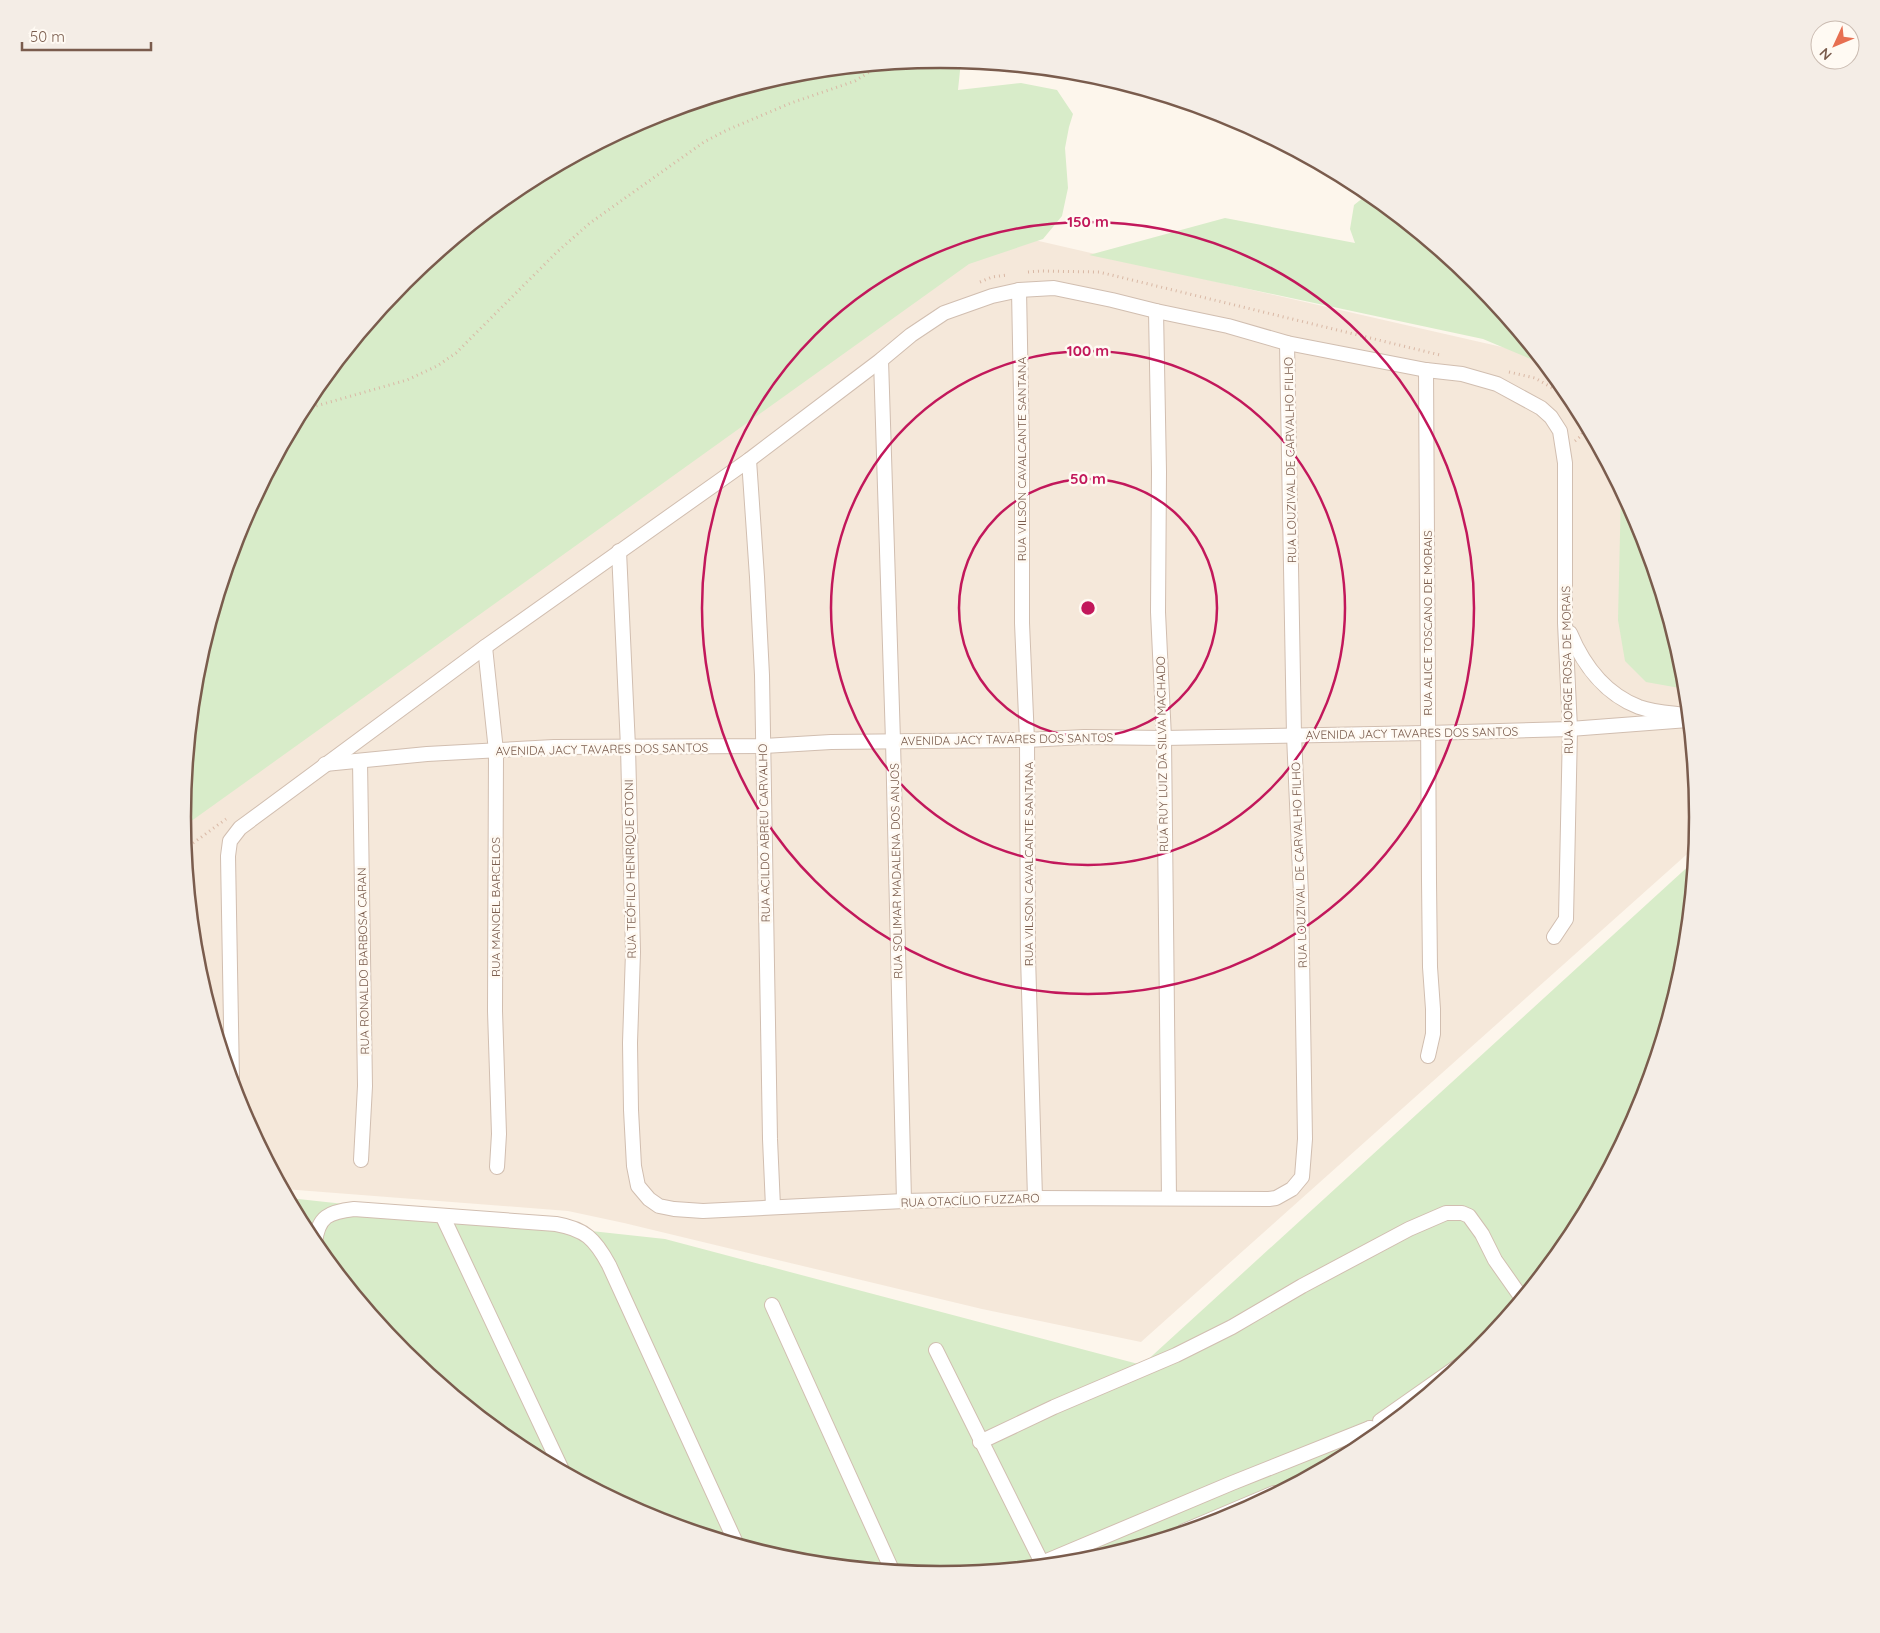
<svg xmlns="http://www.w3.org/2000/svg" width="1880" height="1633" viewBox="0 0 1880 1633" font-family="Quicksand,sans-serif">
  <rect width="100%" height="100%" fill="#fdf6ec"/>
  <!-- residential -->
  <polygon fill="#f5e8da" points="986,229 1537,355 1570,396 1640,527 1683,669 1698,817 1695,847 1141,1342 982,1309 624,1223 568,1211 284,1189 240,1106 197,964 183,826"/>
  <!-- green -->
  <g fill="#d8ecc9">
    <polygon points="940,59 961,61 958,90 1021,83 1057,90 1073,114 1069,127 1065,148 1068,188 1062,216 1043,239 969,264 183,827 182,816 197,668 240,526 310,395 404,280 519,186 650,116 792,73"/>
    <polygon points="1369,193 1476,281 1545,365 1483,339 1089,255 1225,218 1355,243 1350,229 1354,205"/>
    <polygon points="1621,491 1640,527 1683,669 1685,689 1646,682 1625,661 1618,620"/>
    <polygon points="1693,862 1683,965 1640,1107 1570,1238 1476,1353 1361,1447 1230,1517 1088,1560 940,1574 792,1560 650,1516 519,1446 404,1352 310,1237 289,1198 665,1239 1142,1365"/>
  </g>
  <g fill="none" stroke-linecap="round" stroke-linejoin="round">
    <!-- minor casing -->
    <g stroke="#d1beb0" stroke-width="16">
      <g id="minor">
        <polyline points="1019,290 1022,448 1022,623 1027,740 1028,956 1035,1198"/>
        <polyline points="1156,311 1159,472 1158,612 1164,738 1169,1198"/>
        <polyline points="881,360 893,741 904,1201"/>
        <polyline points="1426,370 1429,881 1430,967 1433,1009 1433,1034 1428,1056"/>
        <polyline points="749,460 757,577 762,675 770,1139 773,1207"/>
        <polyline points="619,551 628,747 633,952 630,1043 631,1110 634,1166 638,1186 649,1199 659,1206 674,1209 703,1211 904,1201 1035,1198 1269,1199 1276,1198 1292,1189 1302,1177 1305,1139 1301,895 1294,735 1287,343"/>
        <path d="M 1570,633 C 1583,664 1605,694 1639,707 C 1653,712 1670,713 1685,715"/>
        <polyline points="485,647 496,751 495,1011 499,1134 497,1167"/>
        <polyline points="360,761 365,1086 361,1160"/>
        <polyline points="325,764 427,754 554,747 764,746 831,742 1027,740 1084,737 1164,738 1428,733 1570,729 1688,720"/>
        <polyline points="232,1080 228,856 230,841 240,828 485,647 749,460 881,360 911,335 944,313 992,296 1019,290 1054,288 1112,300 1156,311 1228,326 1287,343 1426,370 1462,374 1497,384 1541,408 1551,417 1560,431 1565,463 1565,623 1570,729 1566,919 1554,937"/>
        <polyline points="443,1217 562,1470"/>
        <path d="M 315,1243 C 318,1216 329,1212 354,1209 L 556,1224 C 585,1229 595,1239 609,1265 L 736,1543"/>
        <polyline points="772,1305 892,1570"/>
        <polyline points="936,1350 1042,1563"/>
        <polyline points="1380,1421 1464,1362"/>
        <polyline points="980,1442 1054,1407 1176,1355 1232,1327 1302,1286 1409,1229 1446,1213 1462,1213 1469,1216 1482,1234 1495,1260 1521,1297"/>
        <polyline points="1355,1450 1362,1436 1370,1428"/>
        <polyline points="1184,1531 1274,1493"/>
        <polyline points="1037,1565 1232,1483 1370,1428"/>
      </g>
    </g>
    <!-- path -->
    <g stroke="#d9b8a5" stroke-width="3" stroke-dasharray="1 4" stroke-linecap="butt">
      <polyline points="1028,272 1041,271 1099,272 1440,355"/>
      <polyline points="980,282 992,277 1007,275"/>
      <polyline points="1509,372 1535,378 1563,394 1584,424 1582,435 1575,441"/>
      <polyline points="302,410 407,380 437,366 456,353 557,252 590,223 704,142 727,130 791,103 855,81 882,64"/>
      <polyline points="185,849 226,819"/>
    </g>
    <!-- minor -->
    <use href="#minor" stroke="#fff" stroke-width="14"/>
  </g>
  <!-- distance rings -->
  <g fill="none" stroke="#c2185b" stroke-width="2.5">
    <circle cx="1088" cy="608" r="129"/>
    <circle cx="1088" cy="608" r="257"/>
    <circle cx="1088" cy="608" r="386"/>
  </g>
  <g text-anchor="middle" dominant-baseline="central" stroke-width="5" stroke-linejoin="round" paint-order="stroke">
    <!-- street labels -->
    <g font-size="12" fill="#7a5c4d" stroke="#fffaf3">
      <text transform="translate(1021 459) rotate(-90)">RUA VILSON CAVALCANTE SANTANA</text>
      <text transform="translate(1290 460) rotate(-91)">RUA LOUZIVAL DE CARVALHO FILHO</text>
      <text transform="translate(1427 623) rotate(-90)">RUA ALICE TOSCANO DE MORAIS</text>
      <text transform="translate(1567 670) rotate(-91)">RUA JORGE ROSA DE MORAIS</text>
      <text transform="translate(1412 733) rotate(-1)">AVENIDA JACY TAVARES DOS SANTOS</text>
      <text transform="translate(1007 739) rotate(-1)">AVENIDA JACY TAVARES DOS SANTOS</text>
      <text transform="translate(602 749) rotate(-1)">AVENIDA JACY TAVARES DOS SANTOS</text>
      <text transform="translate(1162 754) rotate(-91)">RUA RUY LUIZ DA SILVA MACHADO</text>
      <text transform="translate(764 833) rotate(-91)">RUA ACILDO ABREU CARVALHO</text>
      <text transform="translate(1028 864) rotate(-90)">RUA VILSON CAVALCANTE SANTANA</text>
      <text transform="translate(1299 865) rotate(-92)">RUA LOUZIVAL DE CARVALHO FILHO</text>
      <text transform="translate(630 869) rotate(-91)">RUA TEÓFILO HENRIQUE OTONI</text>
      <text transform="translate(896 871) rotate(-91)">RUA SOLIMAR MADALENA DOS ANJOS</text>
      <text transform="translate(495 907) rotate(-90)">RUA MANOEL BARCELOS</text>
      <text transform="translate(363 961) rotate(-91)">RUA RONALDO BARBOSA CARAN</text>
      <text transform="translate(970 1200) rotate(-2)">RUA OTACÍLIO FUZZARO</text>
    </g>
  </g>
  <!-- crop -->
  <path d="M0 0H1880V1633H0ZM191 817a749 749 0 1 1 1498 0a749 749 0 1 1-1498 0Z" fill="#f4ede6" fill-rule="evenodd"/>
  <path fill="none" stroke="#7a5c4d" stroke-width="2.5" d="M191 817a749 749 0 1 1 1498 0a749 749 0 1 1-1498 0Z"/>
  <circle cx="1088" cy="608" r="8" fill="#c2185b" stroke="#fffaf3" stroke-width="2.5"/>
  <g font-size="15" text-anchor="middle" font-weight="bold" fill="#c2185b" stroke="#fffaf3" stroke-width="5" stroke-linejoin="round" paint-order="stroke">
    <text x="1088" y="227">150 m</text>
    <text x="1088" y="356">100 m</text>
    <text x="1088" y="484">50 m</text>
  </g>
  <!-- north arrow -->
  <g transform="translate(1835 45) rotate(226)"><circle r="24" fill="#fffaf3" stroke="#cabbb1"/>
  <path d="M0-4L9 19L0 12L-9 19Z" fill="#e76f51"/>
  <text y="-8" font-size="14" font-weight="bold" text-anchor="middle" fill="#7a5c4d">N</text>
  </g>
  <!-- scale -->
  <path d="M22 42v8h129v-8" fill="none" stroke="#7a5c4d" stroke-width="2.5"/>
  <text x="30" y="42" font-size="15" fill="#7a5c4d" stroke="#fffaf3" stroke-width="4" paint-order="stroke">50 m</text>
</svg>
